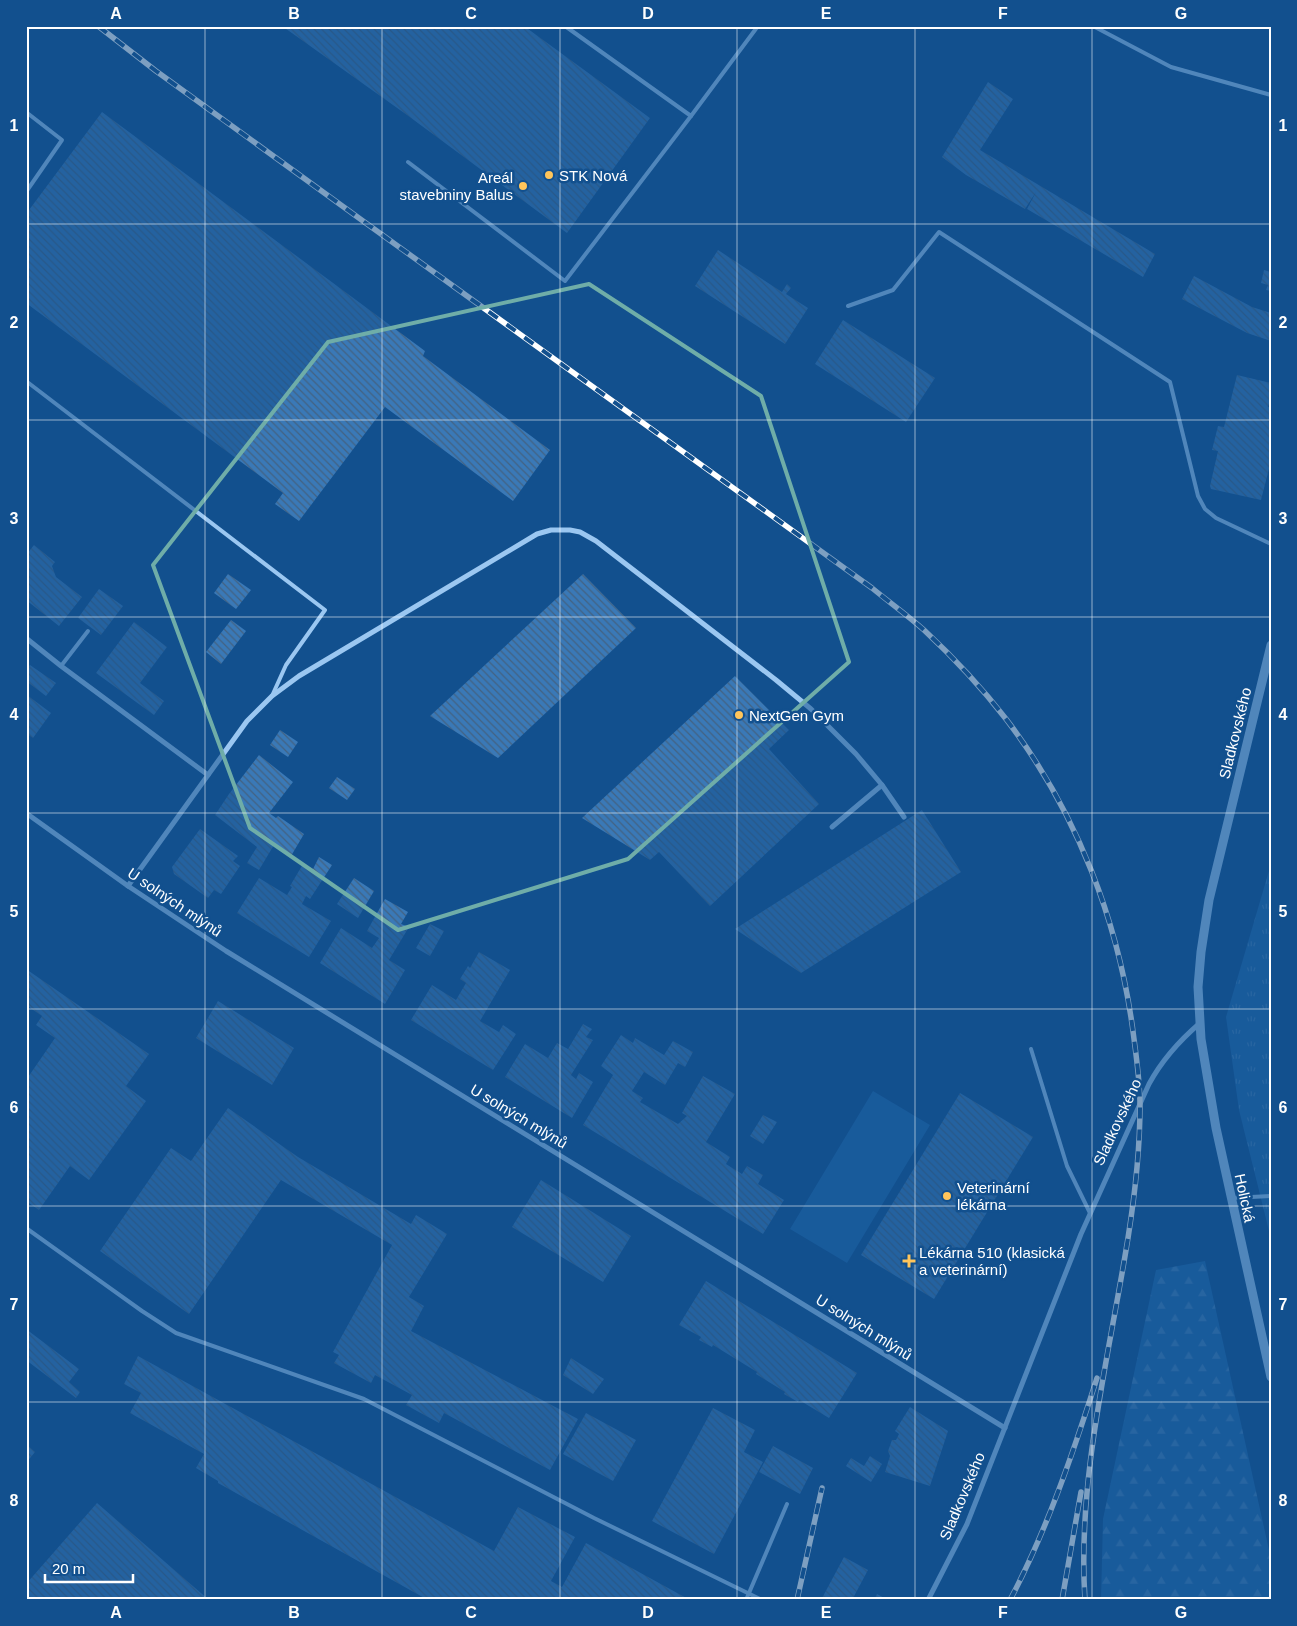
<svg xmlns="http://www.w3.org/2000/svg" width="1297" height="1626" viewBox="0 0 1297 1626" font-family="Arial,sans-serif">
  <defs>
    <pattern id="grass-tufts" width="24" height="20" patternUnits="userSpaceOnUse" patternTransform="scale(1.25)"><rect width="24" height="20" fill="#2168ab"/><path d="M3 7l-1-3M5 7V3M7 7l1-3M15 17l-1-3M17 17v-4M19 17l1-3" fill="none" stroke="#427fb8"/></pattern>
    <pattern id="forest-firs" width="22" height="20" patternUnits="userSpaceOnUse" patternTransform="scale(1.25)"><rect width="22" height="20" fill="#2168ab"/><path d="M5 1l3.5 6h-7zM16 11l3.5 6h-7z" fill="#427fb8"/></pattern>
    <pattern id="building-back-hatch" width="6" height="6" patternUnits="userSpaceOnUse" patternTransform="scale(1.25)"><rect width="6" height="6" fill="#3a79b7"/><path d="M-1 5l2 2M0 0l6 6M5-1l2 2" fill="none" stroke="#436282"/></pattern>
  </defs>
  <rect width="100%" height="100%" fill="#12508e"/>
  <!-- grass -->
  <polygon fill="url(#grass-tufts)" points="1271,864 1271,1239 1239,1110 1226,1017"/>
  <!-- forest -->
  <polygon fill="url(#forest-firs)" points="1205,1261 1271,1559 1271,1600 1101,1600 1103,1519 1156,1270"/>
  <!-- garden -->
  <polygon fill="#2168ab" points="873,1091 930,1125 847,1263 790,1229"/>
  <!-- building -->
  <g fill="url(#building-back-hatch)">
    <polygon points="282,26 524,26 650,118 567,233 407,115"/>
    <polygon points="988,82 1013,99 980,150 1155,254 1143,277 1027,209 1036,192 1025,209 966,175 942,157"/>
    <polygon points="102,112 425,351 423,356 550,450 513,501 385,407 299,521 275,504 283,493 26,303 26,214"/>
    <polygon points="718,250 782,292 787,284 791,288 786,294 808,308 785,344 695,286"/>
    <polygon points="1264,270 1271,272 1271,291 1266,290 1268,285 1261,283"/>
    <polygon points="1194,276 1252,307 1271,313 1271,341 1247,333 1182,299"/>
    <polygon points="843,320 935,378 906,422 815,364"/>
    <polygon points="1237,375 1271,383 1271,397 1268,407 1271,407 1271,461 1261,500 1211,489 1210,486 1218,451 1212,450 1218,426 1224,427"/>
    <polygon points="34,545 55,562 52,566 56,577 82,597 59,626 26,600 26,555"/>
    <polygon points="228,574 251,590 236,609 214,593"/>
    <polygon points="583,574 636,628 498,758 430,716"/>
    <polygon points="99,589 123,606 101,635 78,618"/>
    <polygon points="231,620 246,631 221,664 206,652"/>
    <polygon points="134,622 167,647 140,683 164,701 154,715 96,673"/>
    <polygon points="30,665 56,683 46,696 26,681 26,670"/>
    <polygon points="735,676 789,730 769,749 819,804 710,906 659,852 650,860 582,818"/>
    <polygon points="27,695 51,713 33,738 26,733"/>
    <polygon points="280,730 298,742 288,757 270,745"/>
    <polygon points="259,755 293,782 269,813 276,818 278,816 304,834 291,856 274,845 259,870 247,863 257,847 215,815 229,794"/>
    <polygon points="337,777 355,789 347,800 329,788"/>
    <polygon points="922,810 961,872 801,973 735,929"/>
    <polygon points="200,829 238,856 233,861 240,866 221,894 214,890 208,898 174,874 172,867"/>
    <polygon points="319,857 332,865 310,899 306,896 302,904 331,921 309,957 237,913 259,878 287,895 292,887 290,886 303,864 313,869"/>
    <polygon points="354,878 374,891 358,918 337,904"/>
    <polygon points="385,899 408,912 401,924 409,927 389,960 405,970 385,1004 320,963 341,928 372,948 379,938 367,931"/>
    <polygon points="430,924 444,931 430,956 416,948"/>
    <polygon points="479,952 510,970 480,1021 499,1032 503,1025 516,1034 493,1070 411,1020 432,985 456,1000 466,983 460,979 468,966 470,968"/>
    <polygon points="26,969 149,1054 126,1086 146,1101 89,1180 70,1166 39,1210 26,1201 26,1080 55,1038 36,1025 42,1016 26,1005"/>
    <polygon points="218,1001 294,1048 272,1085 196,1038"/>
    <polygon points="583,1024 592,1029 586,1037 593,1040 571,1075 576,1079 579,1073 593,1082 572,1118 505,1077 525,1044 548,1058 557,1043 568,1049"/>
    <polygon points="621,1035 633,1043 635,1038 664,1055 673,1041 693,1052 685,1067 678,1063 665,1085 644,1072 632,1091 643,1098 640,1102 678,1124 687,1116 682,1113 703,1076 735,1094 706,1142 730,1157 726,1164 742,1174 747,1166 763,1175 758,1184 784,1200 763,1234 583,1125 613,1075 601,1066"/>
    <polygon points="960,1093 1033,1137 934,1299 861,1255"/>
    <polygon points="228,1108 298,1157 411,1224 416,1215 447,1234 409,1297 424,1306 411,1331 578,1419 550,1470 444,1413 439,1423 406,1405 412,1395 375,1375 371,1383 334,1363 339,1355 333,1352 392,1245 281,1180 189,1314 100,1251 171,1148 191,1161"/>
    <polygon points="763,1115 777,1122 763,1144 750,1136"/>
    <polygon points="541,1180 631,1236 603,1282 512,1227"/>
    <polygon points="706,1281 857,1373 829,1418 799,1400 798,1402 784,1394 785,1392 756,1374 757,1372 713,1345 712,1347 699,1340 701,1337 679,1325"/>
    <polygon points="26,1329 79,1369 69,1382 80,1392 76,1398 26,1360"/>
    <polygon points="138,1356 494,1551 518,1507 575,1537 551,1581 562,1587 586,1543 690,1600 428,1600 218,1483 218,1481 196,1468 204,1454 130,1413 141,1393 124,1384"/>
    <polygon points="571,1358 604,1379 593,1394 563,1375"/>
    <polygon points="910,1407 948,1431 930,1486 885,1472 890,1456 888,1451 892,1440 896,1440 899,1434 895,1431"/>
    <polygon points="713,1408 755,1430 744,1452 763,1462 714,1554 652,1521"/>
    <polygon points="586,1413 636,1440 613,1481 563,1454"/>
    <polygon points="26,1444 35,1452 26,1463"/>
    <polygon points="773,1446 813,1468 800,1494 759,1472"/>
    <polygon points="870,1456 882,1464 871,1482 846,1466 851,1458 864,1466"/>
    <polygon points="97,1503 209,1600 26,1600 26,1584"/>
    <polygon points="844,1557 868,1570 852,1600 821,1600"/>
    <polygon points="877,1594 888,1600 874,1600"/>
  </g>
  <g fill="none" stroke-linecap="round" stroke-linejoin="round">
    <!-- service -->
    <g stroke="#9bc7f1" stroke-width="4">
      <polyline points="565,26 691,116 758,26"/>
      <polyline points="1093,26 1171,67 1271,95"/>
      <polyline points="26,112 62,140 26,192"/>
      <polyline points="408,162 565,281 691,116"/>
      <polyline points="848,306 893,290 939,232 1170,382 1198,496 1205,509 1216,518 1271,544"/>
      <polyline points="26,381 325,610 286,665 272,696"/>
      <polyline points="61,666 88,631"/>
      <polyline points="1031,1049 1067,1166 1090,1213"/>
      <polyline points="1231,1198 1271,1196"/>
      <polyline points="26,1228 142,1311 176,1333 364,1399 594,1518 762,1600"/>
      <polyline points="746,1600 787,1504"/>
    </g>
    <!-- minor -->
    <g stroke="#9bc7f1" stroke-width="5">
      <polyline points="26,638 61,666 208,775"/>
      <polyline points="26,813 128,886 226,951 1005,1428"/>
      <polyline points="832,827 882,785"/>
      <polyline points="128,886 247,721 272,696 299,676 537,534 551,530 570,530 580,532 596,541 776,680 811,709 856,754 882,785 904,817"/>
      <path d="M 928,1600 L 967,1524 L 1081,1234 L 1149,1084 C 1162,1060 1179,1041 1200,1023"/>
    </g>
    <!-- tertiary -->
    <polyline stroke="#9bc7f1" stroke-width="9" points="1271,645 1209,900 1201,952 1198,987 1201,1039 1216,1128 1271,1377"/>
    <!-- rail casing -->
    <g stroke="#fff" stroke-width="5.5">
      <g id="rail">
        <path d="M 98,26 L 156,71 L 363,221 L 872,588 C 889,602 907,615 924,630 C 953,657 982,688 1006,719 C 1077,812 1120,924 1134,1039 C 1137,1061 1140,1084 1140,1106 C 1140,1150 1135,1194 1128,1238 C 1109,1357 1077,1478 1085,1600"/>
        <polyline points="797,1600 822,1488"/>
        <path d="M 1010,1600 C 1047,1530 1073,1453 1097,1378"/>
        <polyline points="1062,1600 1081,1492"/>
      </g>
    </g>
    <!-- rail -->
    <use href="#rail" stroke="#12508e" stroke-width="4" stroke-dasharray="11" stroke-linecap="butt"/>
  </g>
  <!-- marked area -->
  <path d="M0 0H1297V1626H0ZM 589,284 L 761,396 L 849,662 L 628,859 L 398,930 L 250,828 L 153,565 L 328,342 Z" fill="#12508e" fill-opacity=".55" fill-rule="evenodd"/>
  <path fill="none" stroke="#6fada8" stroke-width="4" stroke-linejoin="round" d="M 589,284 L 761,396 L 849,662 L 628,859 L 398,930 L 250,828 L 153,565 L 328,342 Z"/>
  <!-- grid -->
  <path fill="none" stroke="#fff" stroke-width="1" stroke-opacity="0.55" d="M 205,26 L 205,1600M 382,26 L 382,1600M 560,26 L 560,1600M 737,26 L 737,1600M 915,26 L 915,1600M 1092,26 L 1092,1600M 26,224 L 1271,224M 26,420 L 1271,420M 26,617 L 1271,617M 26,813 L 1271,813M 26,1009 L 1271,1009M 26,1206 L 1271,1206M 26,1402 L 1271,1402"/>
  <!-- markers -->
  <g fill="#ffc55b" stroke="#12508e" stroke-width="2">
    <circle cx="549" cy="175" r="5"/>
    <circle cx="523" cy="186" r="5"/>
    <circle cx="739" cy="715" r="5"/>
    <circle cx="947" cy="1196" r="5"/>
    <path d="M906.5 1253.5h5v5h5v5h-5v5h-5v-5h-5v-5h5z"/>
  </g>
  <g text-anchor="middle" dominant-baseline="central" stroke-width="5" stroke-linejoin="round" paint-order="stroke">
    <!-- poi labels -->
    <g font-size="15" fill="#fff" stroke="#12508e" text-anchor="start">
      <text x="559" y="175">STK Nová</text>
      <text x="513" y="177" text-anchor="end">Areál<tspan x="513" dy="17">stavebniny Balus</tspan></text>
      <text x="749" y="715">NextGen Gym</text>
      <text x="957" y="1187">Veterinární<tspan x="957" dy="17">lékárna</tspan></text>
      <text x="919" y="1252">Lékárna 510 (klasická<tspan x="919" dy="17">a veterinární)</tspan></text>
    </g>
    <!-- street labels -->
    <g font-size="15" fill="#fff" stroke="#12508e">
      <text transform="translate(1235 733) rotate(-76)">Sladkovského</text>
      <text transform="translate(175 902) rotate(34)">U solných mlýnů</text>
      <text transform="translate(519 1116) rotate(31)">U solných mlýnů</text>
      <text transform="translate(1117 1122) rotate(-65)">Sladkovského</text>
      <text transform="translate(1245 1198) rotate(78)">Holická</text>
      <text transform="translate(864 1327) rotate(32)">U solných mlýnů</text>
      <text transform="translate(962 1496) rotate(-67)">Sladkovského</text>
    </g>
  </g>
  <!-- border -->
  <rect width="1297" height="1626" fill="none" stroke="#12508e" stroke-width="55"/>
  <!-- scale -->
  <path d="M45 1574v8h88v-8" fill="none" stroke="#ffffff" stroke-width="2.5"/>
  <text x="52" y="1574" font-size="15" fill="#ffffff" stroke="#12508e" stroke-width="4" paint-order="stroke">20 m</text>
  <rect x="28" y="28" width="1242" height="1570" fill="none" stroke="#fff" stroke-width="2"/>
  <g font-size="16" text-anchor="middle" font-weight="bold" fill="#fff">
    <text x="116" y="19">A</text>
    <text x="294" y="19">B</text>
    <text x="471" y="19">C</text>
    <text x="648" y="19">D</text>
    <text x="826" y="19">E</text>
    <text x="1003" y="19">F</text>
    <text x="1181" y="19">G</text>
    <text x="14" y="131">1</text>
    <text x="1283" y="131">1</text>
    <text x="14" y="328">2</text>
    <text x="1283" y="328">2</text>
    <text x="14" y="524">3</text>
    <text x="1283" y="524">3</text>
    <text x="14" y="720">4</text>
    <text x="1283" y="720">4</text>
    <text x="14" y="917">5</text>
    <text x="1283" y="917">5</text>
    <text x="14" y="1113">6</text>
    <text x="1283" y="1113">6</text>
    <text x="14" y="1310">7</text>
    <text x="1283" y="1310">7</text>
    <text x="14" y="1506">8</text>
    <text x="1283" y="1506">8</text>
    <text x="116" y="1618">A</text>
    <text x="294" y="1618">B</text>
    <text x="471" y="1618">C</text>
    <text x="648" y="1618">D</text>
    <text x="826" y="1618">E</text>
    <text x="1003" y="1618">F</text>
    <text x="1181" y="1618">G</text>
  </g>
</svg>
